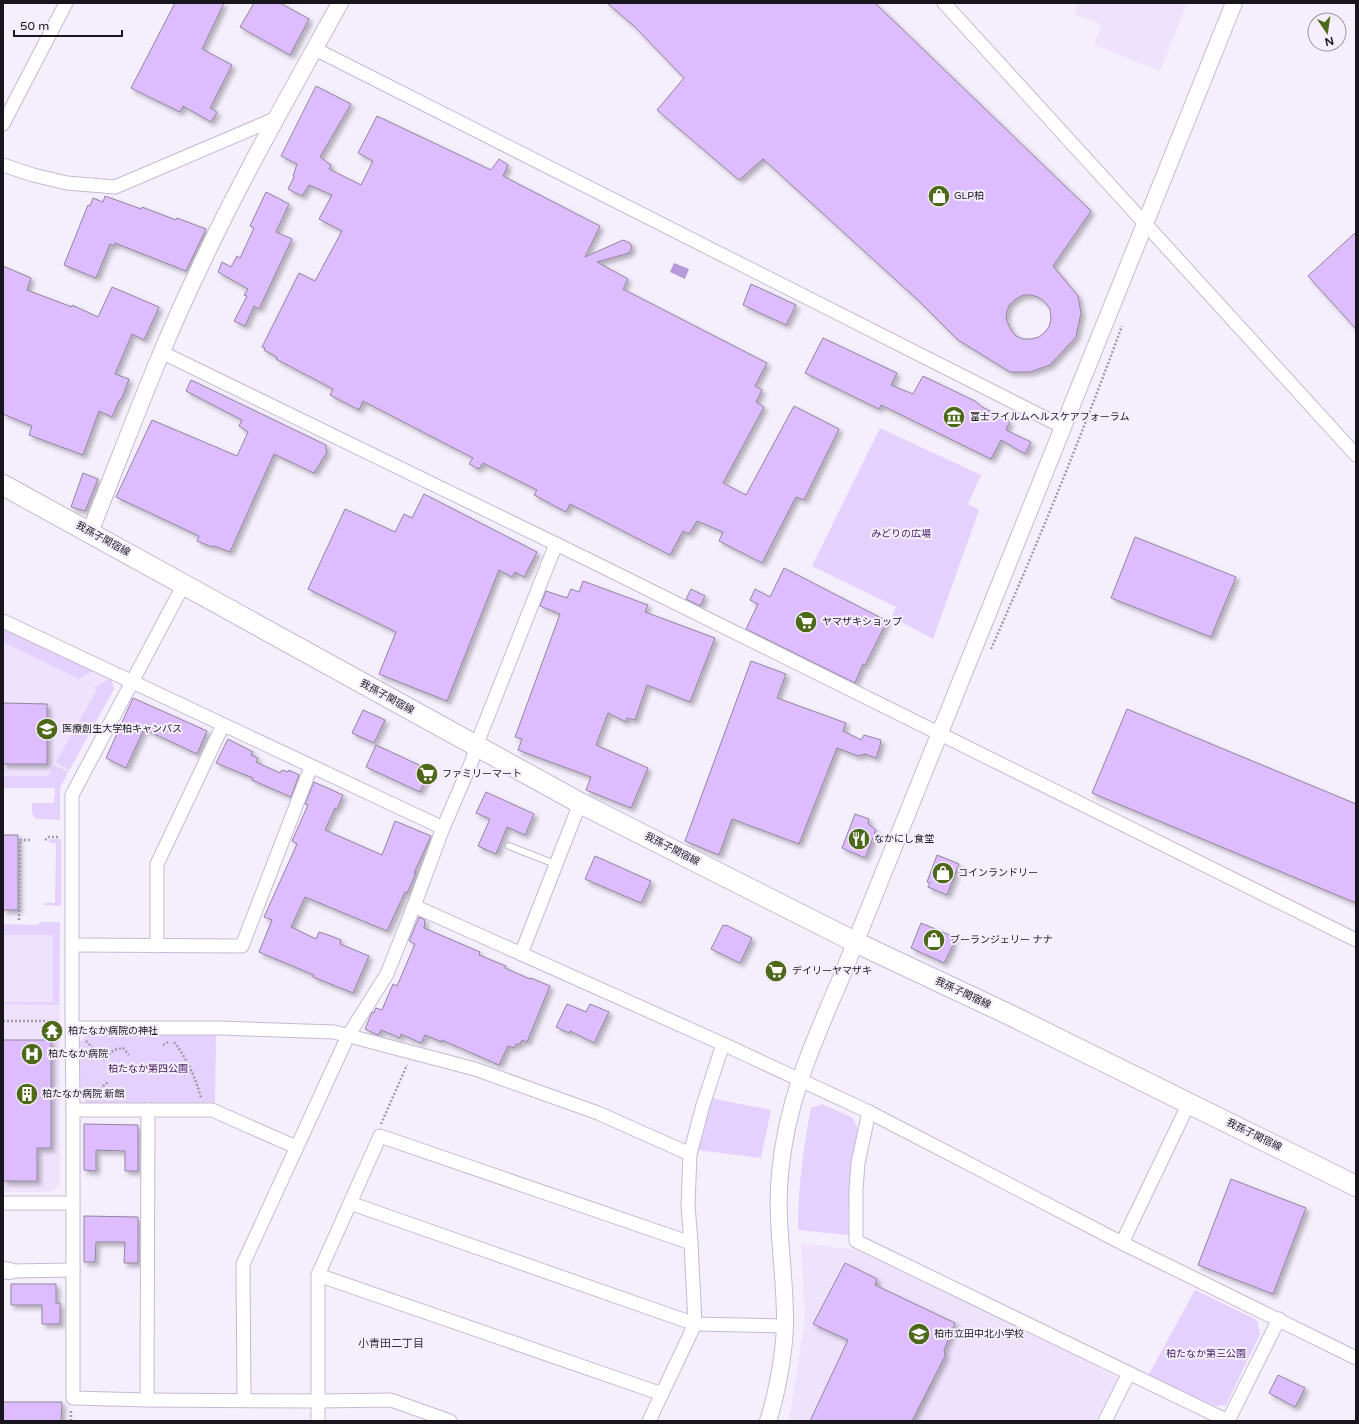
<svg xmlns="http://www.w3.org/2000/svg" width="1359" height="1424" viewBox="0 0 1359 1424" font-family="'Varela Round','Noto Sans JP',sans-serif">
  <defs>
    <filter id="shadow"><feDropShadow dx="3.5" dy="3.5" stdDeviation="2" flood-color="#0004"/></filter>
  </defs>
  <rect width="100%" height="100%" fill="#f5eefd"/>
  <!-- built -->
  <g fill="#eee2fc">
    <polygon points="1078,3 1187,3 1160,71 1094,45 1102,25 1074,14"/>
    <polygon points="3,628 111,678 114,689 60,788 3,788"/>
    <polygon points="41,922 60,922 60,1184 52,1192 3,1192 3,924 37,925"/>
    <polygon points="801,1243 855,1250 1065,1348 1122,1381 1099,1421 789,1421 805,1320"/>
  </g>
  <!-- green -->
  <g fill="#e5d1fd">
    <polygon points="880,428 981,475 968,504 979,510 933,639 892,617 896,607 812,566"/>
    <polygon points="3,628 93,670 79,679 3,642"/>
    <polygon points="111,678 114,689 69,770 56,762 97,690 94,688"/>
    <polygon points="54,765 68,772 60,788 60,820 36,819 32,813 32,803 54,803 55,788 3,788 3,776 48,776"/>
    <polygon points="49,839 61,839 61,906 44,905 44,903 55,903 56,843 49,843"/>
    <polygon points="41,922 60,922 59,1005 3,1004 3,1002 53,1002 53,935 3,935 3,924 37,925"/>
    <polygon points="88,1034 216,1035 215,1105 88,1104 79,1096 80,1042"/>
    <polygon points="710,1098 771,1110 761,1158 697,1150"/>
    <path d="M 822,1104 L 853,1118 L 858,1129 L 852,1162 L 848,1218 L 849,1235 L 798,1230 C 798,1186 803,1151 811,1108 Z"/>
    <polygon points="1195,1290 1257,1320 1260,1334 1226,1405 1216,1406 1148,1376"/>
  </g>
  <!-- water -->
  <polygon fill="#b899d9" points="674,263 689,269 685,279 670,272"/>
  <!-- building -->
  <g fill="#ddbdff" stroke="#90859c" fill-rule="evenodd" filter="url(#shadow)">
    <polygon points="175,3 224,3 202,49 232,65 210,108 217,112 211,122 183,106 180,112 131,88"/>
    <polygon points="254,3 280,3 309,19 290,55 240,27"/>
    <path d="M 607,3 L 875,3 L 1091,211 L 1053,266 L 1078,296 L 1081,313 L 1076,337 L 1050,365 L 1030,372 L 1010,372 L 958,340 L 920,302 L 763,159 L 739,180 L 657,110 L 684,78 L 634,26 ZM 1023,295 L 1031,295 L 1038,297 L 1045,302 L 1050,309 L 1051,319 L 1049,327 L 1044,333 L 1039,337 L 1031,339 L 1023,339 L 1016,336 L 1011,330 L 1006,319 L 1007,311 L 1010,304 L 1016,299 Z"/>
    <polygon points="316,86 351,104 320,157 331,165 329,169 361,185 373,161 358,153 377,116 491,170 499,159 508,165 503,176 600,226 585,257 623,240 630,243 632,247 629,253 597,262 628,279 623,289 767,363 755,386 762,390 756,402 764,407 723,483 746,495 794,406 839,429 804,500 796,497 762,563 719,541 723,532 697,521 689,534 683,531 670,555 570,504 566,512 534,495 537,490 483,463 479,469 469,464 473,458 363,401 359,410 330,395 333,389 276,359 277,357 264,350 265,348 262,347 299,273 315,281 342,231 319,219 332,195 309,185 302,196 288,189 294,177 293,176 297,164 281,156"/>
    <polygon points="266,192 289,204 276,232 292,239 259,309 254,306 245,326 234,321 247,296 244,295 248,289 218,272 222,262 231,267 237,256 240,258 254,228 250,226"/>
    <polygon points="105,196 141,209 142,207 176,220 177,218 206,229 186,271 115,243 114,246 110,244 96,278 64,265 88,205 90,206 93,198 103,202"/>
    <polygon points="1356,232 1356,329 1308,276"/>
    <polygon points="3,266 31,278 27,290 72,307 72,305 98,317 112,287 159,307 144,340 132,334 115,374 129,379 122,398 119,401 112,417 99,411 83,455 29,435 32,426 3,414"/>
    <polygon points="751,284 796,305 786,325 743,305"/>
    <polygon points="823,338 897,373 891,385 913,394 923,376 975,401 982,407 1010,421 1006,430 1031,442 1025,454 1001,440 991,459 881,405 879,409 805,373"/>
    <polygon points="191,380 326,445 326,449 327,452 314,473 274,454 230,552 214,546 212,547 197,541 199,536 116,497 152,420 237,456 248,432 239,426 242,420 186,391"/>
    <polygon points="83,473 98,479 85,511 71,507"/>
    <polygon points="424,494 537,552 524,577 515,572 512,577 499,570 447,701 379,674 396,632 308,589 345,509 395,532 404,514 412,518"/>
    <polygon points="1135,537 1236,577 1211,637 1111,598"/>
    <polygon points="784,568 887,621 865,665 863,664 855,683 746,629 758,604 750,600 755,589 770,597"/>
    <polygon points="583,581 648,605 645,612 715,638 690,702 647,685 635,720 627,718 626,722 608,713 596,745 648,768 631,808 586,790 591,777 518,750 522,739 515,737 560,614 540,606 546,591 567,598 571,589 579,592"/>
    <polygon points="691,589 705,596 700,606 686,599"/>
    <polygon points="751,661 786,674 777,698 846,723 843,731 861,740 864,735 881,740 880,746 876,758 865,754 858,756 837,748 799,844 732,819 719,855 685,841"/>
    <polygon points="133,698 207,731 197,754 144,729 126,768 106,758"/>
    <polygon points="3,703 47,704 47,764 3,764"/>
    <polygon points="1127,709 1356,804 1356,903 1092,793"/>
    <polygon points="363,710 385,720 374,743 352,733"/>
    <polygon points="228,739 253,752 251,755 258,758 256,762 280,773 282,770 288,772 289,770 299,775 291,797 252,780 253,778 216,763"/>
    <polygon points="376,745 430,770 420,792 366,767"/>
    <polygon points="314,782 343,795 337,809 335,808 325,830 382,855 395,821 431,836 414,873 416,873 407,893 405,892 387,931 305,897 291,927 316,939 319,932 331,936 341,940 340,944 369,956 353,993 313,977 314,975 259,952 272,920 264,917 297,844 292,841 308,805 305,804"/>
    <polygon points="486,792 534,814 525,835 507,827 496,854 478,846 490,819 476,813"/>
    <polygon points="855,814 869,819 868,824 876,830 865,858 842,848"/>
    <rect x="3" y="835" width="15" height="75"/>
    <polygon points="937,855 959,864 947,895 928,887 930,883 927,882"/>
    <polygon points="595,856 651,881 641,903 585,879"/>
    <polygon points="419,917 425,920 424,928 480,952 479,955 506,966 505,968 530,979 531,978 550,986 527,1042 522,1040 520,1044 516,1044 514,1048 508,1046 499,1065 442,1040 442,1042 425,1035 421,1043 401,1034 400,1038 381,1030 378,1035 365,1029 370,1017 372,1012 374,1013 376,1008 382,1010 393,984 397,986 415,944 409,941"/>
    <polygon points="921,923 954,937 951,944 953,945 944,963 911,948"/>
    <polygon points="723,925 725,926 726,925 752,938 740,963 711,949"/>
    <polygon points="567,1004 586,1012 590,1004 609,1012 594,1043 570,1031 569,1033 556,1027"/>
    <polygon points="3,1040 51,1040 51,1148 37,1148 37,1181 3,1181"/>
    <polygon points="84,1124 138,1125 138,1171 125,1171 125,1151 96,1150 96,1171 84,1170"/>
    <polygon points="1231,1179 1306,1208 1273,1294 1198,1265"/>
    <polygon points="84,1216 138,1217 138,1263 124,1263 125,1242 96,1242 95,1262 84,1262"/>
    <polygon points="845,1263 877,1279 875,1285 955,1323 944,1350 945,1356 912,1421 810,1421 848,1340 813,1324"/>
    <polygon points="11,1284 56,1284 56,1303 60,1303 60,1324 42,1324 42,1305 11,1305"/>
    <polygon points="1278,1375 1305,1388 1295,1407 1269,1393"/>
    <polygon points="3,1402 62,1402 61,1421 3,1421"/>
  </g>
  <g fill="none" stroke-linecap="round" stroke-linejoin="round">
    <!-- service casing -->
    <g stroke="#c5bad2" stroke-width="8">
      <polyline id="service" points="509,846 555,864"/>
    </g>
    <!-- minor casing -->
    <g stroke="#c5bad2" stroke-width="15">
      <g id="minor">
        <polyline points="944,3 1356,455"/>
        <polyline points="315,49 1063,427"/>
        <polyline points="3,124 66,3"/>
        <polyline points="3,165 33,175 67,183 115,187 277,118"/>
        <polyline points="161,352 593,562 1356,940"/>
        <polyline points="184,584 72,795 72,1013 73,1110 73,1398 147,1400 318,1401 391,1400 450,1421"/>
        <polyline points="3,621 443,828"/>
        <polyline points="414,906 723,1044 869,1112 1122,1243 1356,1358"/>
        <polyline points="72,945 242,946 311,767"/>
        <polyline points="157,946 157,864 223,725"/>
        <polyline points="521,954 580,803"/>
        <polyline points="73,1028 220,1028 334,1032 475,1069 598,1113 690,1154"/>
        <polyline points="73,1110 212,1110 296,1147"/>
        <polyline points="869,1112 858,1163 856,1190 856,1241 1228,1421"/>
        <polyline points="3,1203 73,1203"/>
        <polyline points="350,1203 695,1324 785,1326"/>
        <polyline points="1122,1243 1189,1103"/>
        <polyline points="10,1271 73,1270"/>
        <polyline points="318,1275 662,1394"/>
        <polyline points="147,1400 148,1110"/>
        <polyline points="244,1400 243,1264 348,1036 387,974 414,906 443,828 472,761 476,746 556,544"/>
        <polyline points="318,1421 318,1275 380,1136 691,1243"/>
        <polyline points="649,1421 695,1324 691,1243 688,1205 690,1154 703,1105 723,1044"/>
        <polyline points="1105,1421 1129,1373"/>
        <polyline points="1228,1421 1279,1319"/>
      </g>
    </g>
    <!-- tertiary casing -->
    <g stroke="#c5bad2" stroke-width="18">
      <g id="tertiary">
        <path d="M 90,532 C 126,443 158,353 200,267 C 242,177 292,90 340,3"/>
        <polyline points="3,1270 10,1271"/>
        <path d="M 768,1421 C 777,1394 784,1354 785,1326 C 786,1275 775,1225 780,1174 C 786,1102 813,1043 841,978 L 1234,3"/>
      </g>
    </g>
    <!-- primary casing -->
    <g stroke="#c5bad2" stroke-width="22">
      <polyline id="primary" points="3,485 580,803 855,942 1012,1016 1356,1186"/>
    </g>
    <!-- path -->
    <g stroke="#a19ca8" stroke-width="2.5" stroke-dasharray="2 2" stroke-linecap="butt">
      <path d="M 991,649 C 1038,543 1082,435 1122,326"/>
      <polyline points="45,840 49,837 59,837"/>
      <polyline points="19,920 20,840 31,840"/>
      <polyline points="3,1021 58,1021"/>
      <polyline points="86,1041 104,1059 114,1050 123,1048 129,1055"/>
      <path d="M 174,1042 C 187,1059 195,1076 201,1098"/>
      <polyline points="163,1045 168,1042"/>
      <polyline points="184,1074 192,1071"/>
      <polyline points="91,1097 109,1081"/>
      <polyline points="381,1124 407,1065"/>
      <polyline points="71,1421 71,1410"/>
    </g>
    <!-- service -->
    <use href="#service" stroke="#fff" stroke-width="6"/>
    <!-- minor -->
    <use href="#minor" stroke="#fff" stroke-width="13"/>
    <!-- tertiary -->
    <use href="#tertiary" stroke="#fff" stroke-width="16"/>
    <!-- primary -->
    <use href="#primary" stroke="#fff" stroke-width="20"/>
  </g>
  <!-- icons -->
  <defs>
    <g id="shop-disc" transform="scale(1.15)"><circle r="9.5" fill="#4d6819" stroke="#f5eefd"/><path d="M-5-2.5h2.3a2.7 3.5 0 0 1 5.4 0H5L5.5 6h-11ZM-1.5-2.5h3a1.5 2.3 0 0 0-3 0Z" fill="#fff"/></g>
    <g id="museum-disc" transform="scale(1.15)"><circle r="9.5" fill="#4d6819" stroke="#f5eefd"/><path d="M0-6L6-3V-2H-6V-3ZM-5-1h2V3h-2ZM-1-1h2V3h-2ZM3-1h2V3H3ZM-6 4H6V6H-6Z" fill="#fff"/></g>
    <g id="supermarket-disc" transform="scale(1.15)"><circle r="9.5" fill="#4d6819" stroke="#f5eefd"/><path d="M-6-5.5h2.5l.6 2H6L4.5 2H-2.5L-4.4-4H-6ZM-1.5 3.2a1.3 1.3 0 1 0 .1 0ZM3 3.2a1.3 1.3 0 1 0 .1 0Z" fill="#fff"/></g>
    <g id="university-disc" transform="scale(1.15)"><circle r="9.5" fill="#4d6819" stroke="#f5eefd"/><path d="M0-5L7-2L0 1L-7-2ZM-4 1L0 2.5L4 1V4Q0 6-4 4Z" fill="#fff"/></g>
    <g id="restaurant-disc" transform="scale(1.15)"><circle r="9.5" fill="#4d6819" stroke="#f5eefd"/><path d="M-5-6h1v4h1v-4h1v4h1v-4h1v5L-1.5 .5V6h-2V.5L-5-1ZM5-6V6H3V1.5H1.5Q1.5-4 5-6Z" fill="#fff"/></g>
    <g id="temple-disc" transform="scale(1.15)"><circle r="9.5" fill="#4d6819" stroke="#f5eefd"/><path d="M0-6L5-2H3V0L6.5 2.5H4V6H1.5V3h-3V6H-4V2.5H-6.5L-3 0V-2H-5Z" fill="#fff"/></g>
    <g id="hospital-disc" transform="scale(1.15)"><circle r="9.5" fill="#4d6819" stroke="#f5eefd"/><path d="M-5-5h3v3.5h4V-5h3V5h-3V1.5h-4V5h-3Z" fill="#fff"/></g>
    <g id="building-disc" transform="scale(1.15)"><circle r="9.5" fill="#4d6819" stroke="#f5eefd"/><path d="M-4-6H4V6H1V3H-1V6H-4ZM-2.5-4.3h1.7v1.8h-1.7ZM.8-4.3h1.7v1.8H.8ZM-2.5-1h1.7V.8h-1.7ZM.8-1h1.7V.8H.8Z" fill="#fff"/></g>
    <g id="school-disc" transform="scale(1.15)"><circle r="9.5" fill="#4d6819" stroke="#f5eefd"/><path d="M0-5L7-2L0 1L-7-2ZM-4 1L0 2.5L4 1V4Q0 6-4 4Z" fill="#fff"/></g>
  </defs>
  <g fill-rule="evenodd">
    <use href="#shop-disc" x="939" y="196"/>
    <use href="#museum-disc" x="954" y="417"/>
    <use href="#supermarket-disc" x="806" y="622"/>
    <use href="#university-disc" x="47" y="729"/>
    <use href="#supermarket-disc" x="427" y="774"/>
    <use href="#restaurant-disc" x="859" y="839"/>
    <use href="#shop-disc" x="943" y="873"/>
    <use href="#shop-disc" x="934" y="940"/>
    <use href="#supermarket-disc" x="776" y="971"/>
    <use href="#temple-disc" x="52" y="1031"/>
    <use href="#hospital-disc" x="32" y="1054"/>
    <use href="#building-disc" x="27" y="1094"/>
    <use href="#school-disc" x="919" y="1334"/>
  </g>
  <g text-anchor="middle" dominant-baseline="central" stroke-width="4" stroke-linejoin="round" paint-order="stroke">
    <!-- poi labels -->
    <g font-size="10" fill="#19151d" stroke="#f5eefd" text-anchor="start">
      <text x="954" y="196">GLP柏</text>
      <text x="970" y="417">富士フイルムヘルスケアフォーラム</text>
      <text x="822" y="622">ヤマザキショップ</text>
      <text x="62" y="729">医療創生大学柏キャンパス</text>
      <text x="442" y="774">ファミリーマート</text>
      <text x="874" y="839">なかにし食堂</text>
      <text x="958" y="873">コインランドリー</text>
      <text x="950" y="940">ブーランジェリー ナナ</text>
      <text x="792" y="971">デイリーヤマザキ</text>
      <text x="68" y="1031">柏たなか病院の神社</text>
      <text x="48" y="1054">柏たなか病院</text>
      <text x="42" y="1094">柏たなか病院 新館</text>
      <text x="934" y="1334">柏市立田中北小学校</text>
    </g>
    <!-- park labels -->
    <g font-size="10" fill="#421862" stroke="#f5eefd">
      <text x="901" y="534">みどりの広場</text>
      <text x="148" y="1069">柏たなか第四公園</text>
      <text x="1206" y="1354">柏たなか第三公園</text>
    </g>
    <!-- street labels -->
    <g font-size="10" fill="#19151d" stroke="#f5eefd">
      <text transform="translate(103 539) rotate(29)">我孫子関宿線</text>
      <text transform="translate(387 697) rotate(29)">我孫子関宿線</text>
      <text transform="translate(672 849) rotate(27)">我孫子関宿線</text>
      <text transform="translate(963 993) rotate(25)">我孫子関宿線</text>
      <text transform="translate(1254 1135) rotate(26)">我孫子関宿線</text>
    </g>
    <!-- neighbourhood labels -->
    <g font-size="11" fill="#362c40" stroke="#f5eefd">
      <text x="391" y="1343">小青田二丁目</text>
    </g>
  </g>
  <!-- border -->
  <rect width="1359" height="1424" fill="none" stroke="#19151d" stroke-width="8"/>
  <!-- north arrow -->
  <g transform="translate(1327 32) rotate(167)"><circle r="19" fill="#f5eefd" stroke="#9d97a3"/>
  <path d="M0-3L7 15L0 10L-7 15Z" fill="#4d6819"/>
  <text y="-6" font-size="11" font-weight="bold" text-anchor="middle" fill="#19151d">N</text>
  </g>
  <!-- scale -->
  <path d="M14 30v6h108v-6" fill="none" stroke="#19151d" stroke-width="2"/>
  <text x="20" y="30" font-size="12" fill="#19151d" stroke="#f5eefd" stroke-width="3" paint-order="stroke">50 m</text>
</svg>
